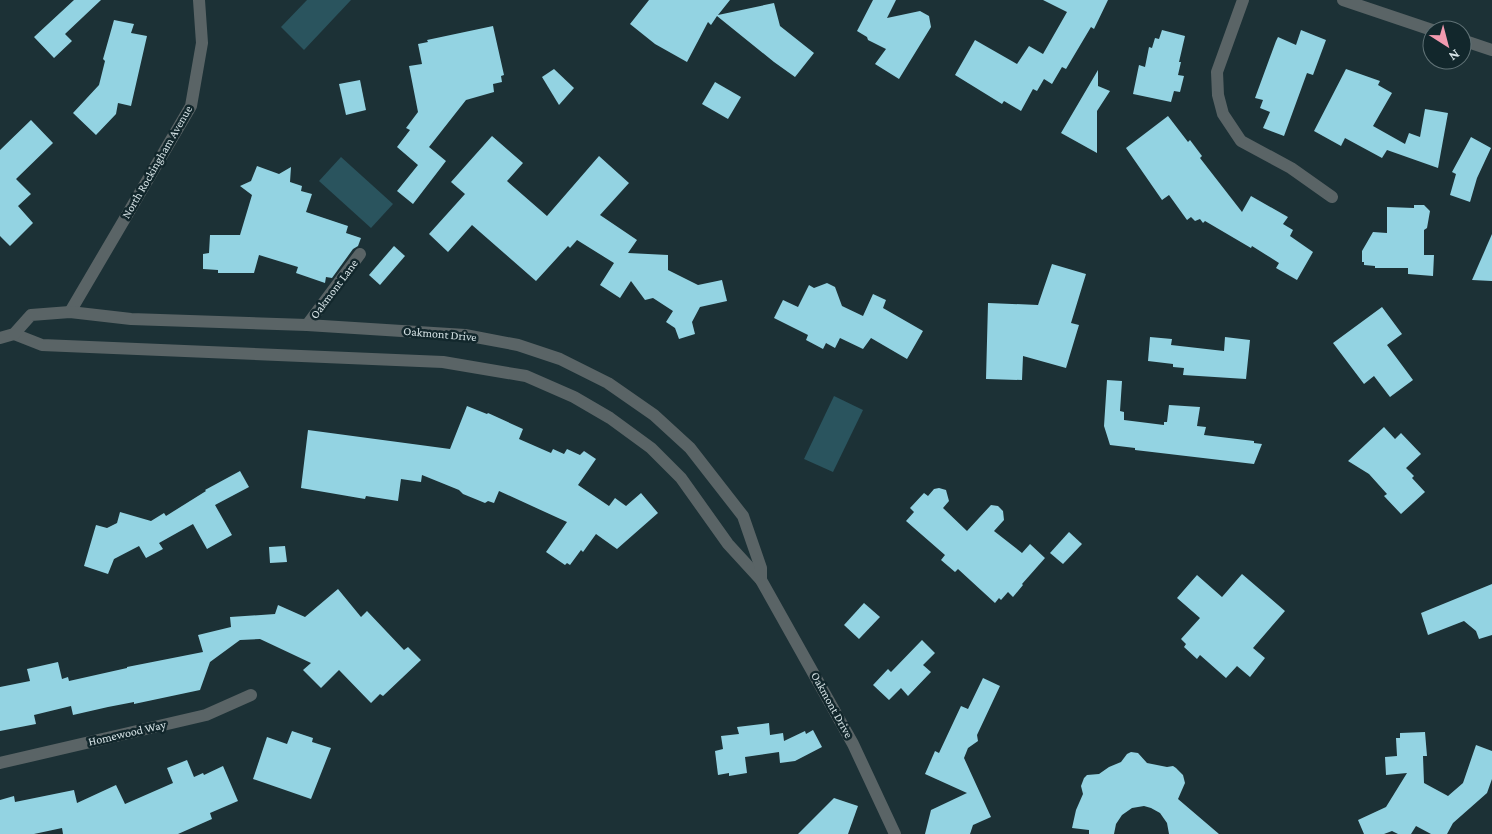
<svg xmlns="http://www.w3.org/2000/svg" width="1492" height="834" viewBox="0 0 1492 834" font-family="'Crimson Pro',serif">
  <rect width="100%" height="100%" fill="#1c3136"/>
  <!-- green -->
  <g fill="#2a545e">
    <polygon points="307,0 351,0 304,50 281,27"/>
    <polygon points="341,157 393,204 371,228 319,181"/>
    <polygon points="834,396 863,410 833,472 804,459"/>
  </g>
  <!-- building -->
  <g fill="#93d3e2">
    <polygon points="74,0 101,0 65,34 72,41 54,58 34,37"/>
    <polygon points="649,0 730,0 718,15 774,3 780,26 814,53 795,77 774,62 717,16 711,25 708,22 687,62 655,44 630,24"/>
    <polygon points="873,0 896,0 887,18 920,11 929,16 931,27 899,79 875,64 886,49 868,40 867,37 857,31"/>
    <polygon points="1043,0 1108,0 1094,29 1091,27 1066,69 1062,67 1052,84 1044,79 1037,91 1033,89 1021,111 1004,101 1002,104 955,75 975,40 1017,64 1029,46 1043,54 1067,12"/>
    <polygon points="114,20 134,24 131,33 147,36 131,106 118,103 116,114 96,135 73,113 99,85 105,61 103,59"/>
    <polygon points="493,26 504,75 501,76 502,82 493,84 494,92 466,100 429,147 446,161 413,204 397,191 418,165 397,147 410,130 406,128 418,112 409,66 422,64 418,44 428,42 427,40"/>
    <polygon points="1162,30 1185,36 1179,62 1181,62 1178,75 1184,76 1180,92 1174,91 1171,102 1133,94 1139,65 1145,67 1149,47 1152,48 1155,38 1159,39"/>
    <polygon points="1301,30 1326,40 1313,75 1307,73 1284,136 1263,128 1270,112 1260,108 1263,100 1255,98 1276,41 1278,37 1296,45"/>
    <polygon points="554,69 574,88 559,105 542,77"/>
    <polygon points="1346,69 1380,81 1378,85 1392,93 1373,126 1405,144 1409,133 1420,137 1425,109 1448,113 1438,168 1387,150 1382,158 1345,138 1341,146 1314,131"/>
    <polygon points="1098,70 1098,86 1110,91 1097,111 1097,153 1061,133"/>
    <polygon points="360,80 366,110 346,115 339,84"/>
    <polygon points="715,82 741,97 728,119 702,104"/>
    <polygon points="1168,116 1188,142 1190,140 1202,156 1200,158 1242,212 1251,196 1288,217 1283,224 1293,230 1290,236 1313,252 1297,280 1276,268 1279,263 1252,246 1251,248 1205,221 1203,223 1200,219 1195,221 1191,217 1187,220 1169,195 1162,200 1126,148"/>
    <polygon points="31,120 53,143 16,179 31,194 18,206 33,223 10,246 0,236 0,150"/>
    <polygon points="492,136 523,163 507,181 547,216 599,156 629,183 600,215 637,240 628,253 668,255 668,270 698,285 722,280 727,301 700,307 692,322 695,334 679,339 675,328 666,322 673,311 653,298 645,300 631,281 620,298 600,285 614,263 577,240 570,248 568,246 536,281 472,225 448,252 429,234 465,194 451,182"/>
    <polygon points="1471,137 1491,148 1477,178 1470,202 1450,195 1456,174 1452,172"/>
    <polygon points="257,166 279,174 291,167 290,182 302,186 301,191 312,194 306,212 348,226 346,233 361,238 358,246 353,249 332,278 326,277 325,283 296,273 298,267 259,255 254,273 218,273 218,270 203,269 203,254 209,253 210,235 240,235 252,195 240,186 251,181"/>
    <polygon points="1414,205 1424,205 1430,211 1427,228 1424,230 1424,255 1434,255 1433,276 1408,274 1408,268 1375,268 1375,266 1364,265 1364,262 1362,262 1362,251 1373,232 1387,233 1387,207 1414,208"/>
    <polygon points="1492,234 1492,281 1472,280"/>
    <polygon points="394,246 405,256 380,285 369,275"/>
    <polygon points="1052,264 1086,274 1071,323 1079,325 1066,368 1023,356 1022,380 986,379 988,303 1038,305"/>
    <polygon points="827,283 835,287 842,306 863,316 873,294 886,300 883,308 923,331 907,359 871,338 863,349 840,338 835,348 826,343 823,349 806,340 808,335 774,318 783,300 798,307 809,285 814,288"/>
    <polygon points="1382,307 1402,334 1387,345 1413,380 1390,397 1374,376 1364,384 1333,343"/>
    <polygon points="1150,337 1172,339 1171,345 1224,351 1225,337 1250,340 1246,379 1183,375 1184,368 1173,367 1173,364 1148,361"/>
    <polygon points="1107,380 1122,381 1120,411 1124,412 1124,420 1164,425 1164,422 1167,422 1169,405 1200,407 1197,426 1206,427 1204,435 1254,441 1254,443 1262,444 1254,464 1135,450 1135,448 1110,445 1104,426"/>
    <polygon points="467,406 487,414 488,413 523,429 519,439 551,453 553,449 564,454 567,449 580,455 584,451 596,459 578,485 609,506 615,498 626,506 641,493 658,513 617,549 596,534 583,552 581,550 570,565 567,563 565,565 546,552 567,522 499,491 494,503 488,501 485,503 463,494 459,490 422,475 421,482 401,479 398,501 366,496 365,499 301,488 308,430 450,449"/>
    <polygon points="1384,427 1395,439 1401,433 1421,454 1406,468 1414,476 1412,478 1425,492 1401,514 1384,496 1387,494 1369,474 1348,461"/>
    <polygon points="240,471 249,487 215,505 232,535 207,549 193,524 159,543 163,549 146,558 139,546 114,559 108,574 84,566 96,525 107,528 117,523 120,512 151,521 164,513 166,516 206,491 205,490"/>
    <polygon points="939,488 946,490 949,501 943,508 967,531 991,505 998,506 1003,511 1004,520 994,531 1022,553 1030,544 1045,558 1022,584 1023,585 1013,597 1008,592 1001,600 999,598 995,603 958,569 955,572 941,560 945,555 906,521 914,512 910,508 924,493 928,496 934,489"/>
    <polygon points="1069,532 1082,544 1063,564 1050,553"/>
    <polygon points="285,546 287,562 270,563 269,547"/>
    <polygon points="1242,574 1285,611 1253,648 1265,658 1250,677 1237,666 1226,678 1200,655 1197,659 1184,647 1186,644 1181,639 1200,618 1177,598 1197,575 1222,597"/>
    <polygon points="1492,584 1492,635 1479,639 1476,631 1464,621 1428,635 1421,613"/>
    <polygon points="338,589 361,617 367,611 404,650 408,647 421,660 383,696 380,694 371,703 339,670 321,688 303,670 311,663 260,639 240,640 210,662 200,690 134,704 134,702 108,707 73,715 71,706 34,715 36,724 0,731 0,687 30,681 27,669 58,662 62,679 68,677 69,681 127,668 127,667 203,652 198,635 231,627 230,617 275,614 278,605 305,617"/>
    <polygon points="864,603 880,617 859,639 844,625"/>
    <polygon points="922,640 935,653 923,665 931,672 908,696 901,688 889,700 873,685 888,669 891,672"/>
    <polygon points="983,678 1000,686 977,735 978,741 968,748 964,758 991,817 973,825 970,834 925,834 931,810 967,793 925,774 935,751 939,753 961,706 968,709"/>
    <polygon points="769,723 770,735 783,733 784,741 805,731 806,734 813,730 822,747 795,761 780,763 779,752 745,757 747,773 729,776 729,773 718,775 715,751 723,749 721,736 739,734 737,727"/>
    <polygon points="292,731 313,738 312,742 331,748 311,799 253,779 267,737 287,744"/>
    <polygon points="1425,732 1427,756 1423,756 1424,783 1448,796 1463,783 1476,745 1492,751 1492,779 1487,793 1453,823 1447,834 1431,834 1416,826 1411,834 1398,834 1392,831 1384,834 1364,834 1358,820 1386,807 1407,773 1386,775 1385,757 1397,756 1396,738 1400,738 1400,733"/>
    <polygon points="1131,752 1138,753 1147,763 1167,767 1173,766 1176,768 1183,775 1185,783 1178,799 1219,834 1169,834 1167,823 1160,813 1151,808 1144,806 1132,808 1122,815 1116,824 1114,834 1089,834 1089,830 1072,828 1076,810 1083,794 1081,786 1084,778 1087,775 1099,774 1109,767 1121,762 1127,754"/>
    <polygon points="187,760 194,777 203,773 204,775 223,766 238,801 210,813 212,819 178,834 63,834 62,828 34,834 0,834 0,800 14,796 15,802 74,790 77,803 116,785 125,804 173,783 167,768"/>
    <polygon points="834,798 858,806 848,834 798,834"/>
  </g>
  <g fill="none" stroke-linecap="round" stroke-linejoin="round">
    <!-- minor -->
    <g stroke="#5a6466" stroke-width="12">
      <polyline points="1243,0 1217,72 1218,95 1223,114 1241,141 1291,168 1332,197"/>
      <polyline points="70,312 191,106 202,43 199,0"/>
      <polyline points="307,325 360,254"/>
      <polyline points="14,334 42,345 443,362 526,376 574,397 610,418 651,448 681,478 728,544 761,580"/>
      <polyline points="0,338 14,334 31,315 70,312 131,319 307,325 465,335 518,345 560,359 608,383 654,415 690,448 743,516 761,568 761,580 853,744 895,834"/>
      <polyline points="0,763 206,715 251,695"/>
    </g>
    <!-- tertiary -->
    <g stroke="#5a6466" stroke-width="12">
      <polyline points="1343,0 1432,30"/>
      <polyline points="1462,40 1492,50"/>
    </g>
  </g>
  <g text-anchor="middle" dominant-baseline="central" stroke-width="5" stroke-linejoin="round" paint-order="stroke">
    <!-- street labels -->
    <g font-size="12" fill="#d6e3e6" stroke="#12272c">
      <text transform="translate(157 162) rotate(-60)">North Rockingham Avenue</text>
      <text transform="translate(334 289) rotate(-53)">Oakmont Lane</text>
      <text transform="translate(440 334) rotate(5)">Oakmont Drive</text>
      <text transform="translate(832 705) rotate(61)">Oakmont Drive</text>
      <text transform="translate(127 733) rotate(-13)">Homewood Way</text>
    </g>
  </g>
  <!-- north arrow -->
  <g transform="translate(1447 45) rotate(144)"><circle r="24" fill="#12272c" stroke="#607276"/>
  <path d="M0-4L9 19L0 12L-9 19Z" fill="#f29aaf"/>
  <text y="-8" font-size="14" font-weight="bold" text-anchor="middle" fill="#d6e3e6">N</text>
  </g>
</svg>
